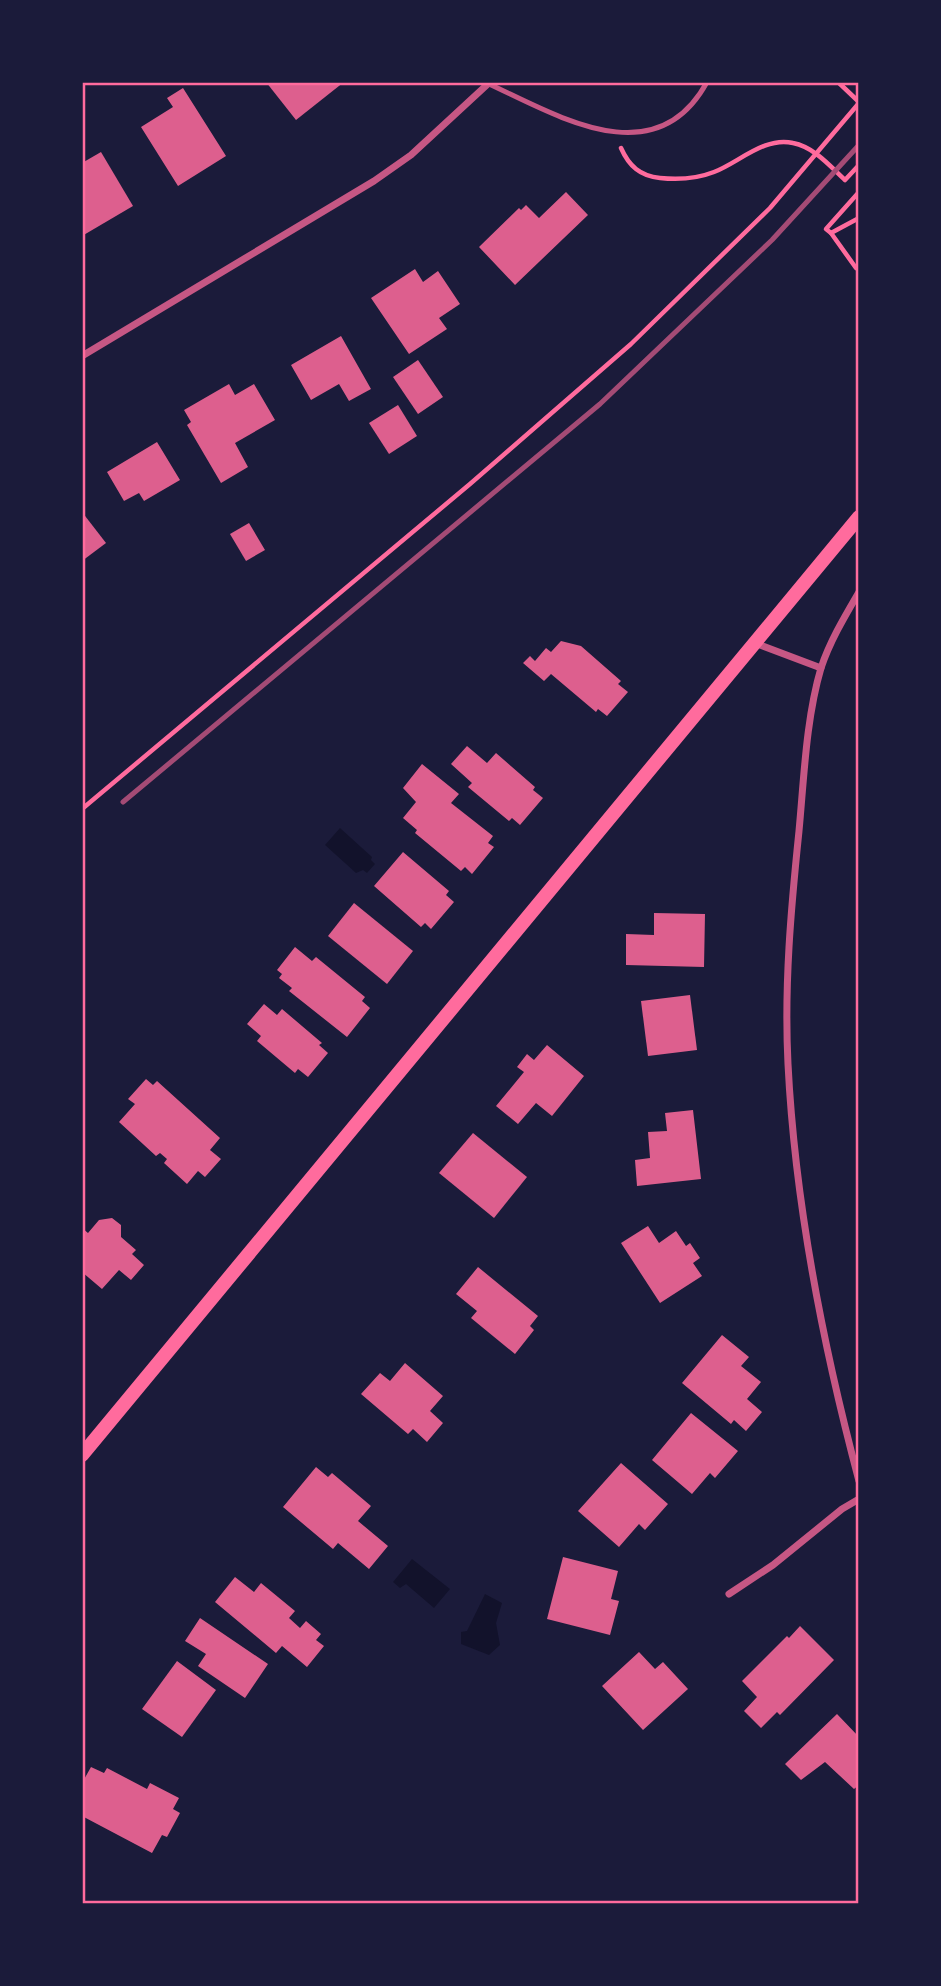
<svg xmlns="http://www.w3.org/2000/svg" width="941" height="1986" viewBox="0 0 941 1986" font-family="'Space Grotesk',sans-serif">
  <rect width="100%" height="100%" fill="#1b1b3a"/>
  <!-- water -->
  <g fill="#12122b">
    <polygon points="340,828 372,857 371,860 375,864 367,873 363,870 356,873 325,845"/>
    <polygon points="412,1559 450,1589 434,1608 406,1584 400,1588 393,1582"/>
    <polygon points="485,1594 502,1603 496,1623 500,1645 489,1655 461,1644 461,1632 467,1631"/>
  </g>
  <!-- building -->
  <g fill="#dd5f8e">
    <polygon points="266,82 344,82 296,120"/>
    <polygon points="183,88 226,156 178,186 141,127 173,107 167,98"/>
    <polygon points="101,152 133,206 82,236 82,163"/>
    <polygon points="566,192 588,215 515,285 479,247 519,208 521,210 526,205 539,218"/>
    <polygon points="415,269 423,282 438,271 460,304 439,318 447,329 409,354 371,298"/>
    <polygon points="341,336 371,389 349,401 339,384 311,400 291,365"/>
    <polygon points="418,360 443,397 418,414 393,377"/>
    <polygon points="229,384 235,395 254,384 275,420 235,443 248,467 221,483 187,425 191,422 184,410"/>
    <polygon points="398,405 417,436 389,454 369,423"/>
    <polygon points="157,442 180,480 144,501 139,493 124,501 107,472"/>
    <polygon points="82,512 106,543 82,561"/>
    <polygon points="249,523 265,550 246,561 230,534"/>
    <polygon points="561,641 581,646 621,681 618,684 628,692 607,716 598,709 596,712 551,674 544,681 523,663 530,656 535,661 546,648 551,652"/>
    <polygon points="467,746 487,763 496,753 535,787 533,790 543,798 520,825 512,818 509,821 468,787 472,783 451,764"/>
    <polygon points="422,764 459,794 451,803 493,836 488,843 494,847 472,874 465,867 461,871 415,833 417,830 403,818 416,802 403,788"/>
    <polygon points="403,852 449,891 446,895 454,902 431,929 425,923 421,927 374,886"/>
    <polygon points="354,903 413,951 387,984 328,936"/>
    <polygon points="654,913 705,914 704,967 626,965 626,934 654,935"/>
    <polygon points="295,947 312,961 316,957 365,997 362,1001 370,1008 347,1037 289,991 292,988 279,978 282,974 277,970"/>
    <polygon points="690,995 697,1050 648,1056 641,1001"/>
    <polygon points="264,1004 277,1015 282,1009 322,1043 319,1045 328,1053 308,1077 298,1069 295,1073 257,1041 261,1036 247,1024"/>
    <polygon points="547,1045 584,1076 552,1116 536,1103 518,1124 496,1106 524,1072 517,1067 527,1054 534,1060"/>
    <polygon points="146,1079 153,1085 157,1081 220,1138 210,1150 221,1159 205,1177 198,1171 187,1184 164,1163 167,1159 160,1153 156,1156 119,1122 135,1104 128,1099"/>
    <polygon points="693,1110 701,1179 637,1186 635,1160 650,1158 648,1132 667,1131 665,1113"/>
    <polygon points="473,1133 527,1177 494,1218 439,1173"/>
    <polygon points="112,1218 121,1225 121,1237 136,1250 132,1254 144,1265 131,1280 119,1270 102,1289 82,1272 82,1228 88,1233 99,1220"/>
    <polygon points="648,1226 659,1243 676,1231 686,1246 690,1243 700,1258 693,1263 702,1276 660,1303 621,1243"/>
    <polygon points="478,1267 538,1316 530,1326 534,1330 515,1354 471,1318 477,1311 456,1294"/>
    <polygon points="722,1335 749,1357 741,1366 761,1382 747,1399 762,1412 746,1431 734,1420 731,1424 682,1383"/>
    <polygon points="405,1363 443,1396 430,1411 443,1423 427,1442 413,1429 408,1434 361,1394 380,1373 390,1381"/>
    <polygon points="691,1413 738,1451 715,1478 710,1473 692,1494 652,1460"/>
    <polygon points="621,1463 668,1504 645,1530 639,1524 619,1547 578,1511"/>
    <polygon points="316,1467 328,1477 332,1473 371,1506 358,1521 388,1546 369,1569 338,1543 333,1549 283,1507"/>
    <polygon points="563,1557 618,1571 611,1599 619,1601 610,1635 547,1619"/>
    <polygon points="235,1577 254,1592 261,1583 295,1611 289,1618 300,1628 306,1621 321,1634 316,1640 324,1646 307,1667 282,1646 276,1653 215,1602"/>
    <polygon points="200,1618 268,1664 245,1698 198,1666 206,1654 185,1641"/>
    <polygon points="800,1626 834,1660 780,1715 777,1712 761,1728 744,1711 757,1697 742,1681 787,1636 789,1638"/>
    <polygon points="639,1652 655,1669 663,1662 688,1689 643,1730 602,1686"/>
    <polygon points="177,1661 216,1690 182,1737 142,1709"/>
    <polygon points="837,1714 859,1737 859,1785 854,1789 825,1762 801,1780 785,1764"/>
    <polygon points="91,1767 104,1773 107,1768 147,1789 150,1783 179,1798 173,1809 180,1813 167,1837 162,1835 152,1853 82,1816 82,1783"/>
  </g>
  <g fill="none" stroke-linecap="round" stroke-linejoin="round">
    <!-- path -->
    <g stroke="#ff6b9d" stroke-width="4.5">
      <polyline points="838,82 859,102"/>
      <path d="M 621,148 C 629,166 640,176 660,178 C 679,180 696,179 714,172 C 738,163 765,136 793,143 C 814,147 830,166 845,180 L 859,165"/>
      <polyline points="859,192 826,229 831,233 859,218"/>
      <polyline points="831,233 856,268"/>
      <polyline points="82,809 470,484 631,344 770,208 859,103"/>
    </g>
    <!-- service -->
    <path stroke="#c65784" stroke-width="5" d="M 489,84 C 558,116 656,176 707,82"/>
    <!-- minor -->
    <g stroke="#c65784" stroke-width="7">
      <polyline points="82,356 374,181 411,155 490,82"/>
      <path d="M 859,592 C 845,616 830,641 821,668 C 806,719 804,778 799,831 C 791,908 784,986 788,1064 C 795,1204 823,1346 859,1481"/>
      <polyline points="755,643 821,668"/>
      <polyline points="729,1594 773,1565 842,1509 859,1499"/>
    </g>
    <!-- secondary -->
    <polyline stroke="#ff6b9d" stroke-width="14" points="82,1455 859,517"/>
    <!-- rail -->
    <polyline stroke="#a44b75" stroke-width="5" points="123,802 600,404 772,240 859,145"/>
  </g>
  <!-- border -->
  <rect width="941" height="1986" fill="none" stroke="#1b1b3a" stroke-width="168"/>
  <rect x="84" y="84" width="773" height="1818" fill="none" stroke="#ff6b9d" stroke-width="2.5"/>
</svg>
